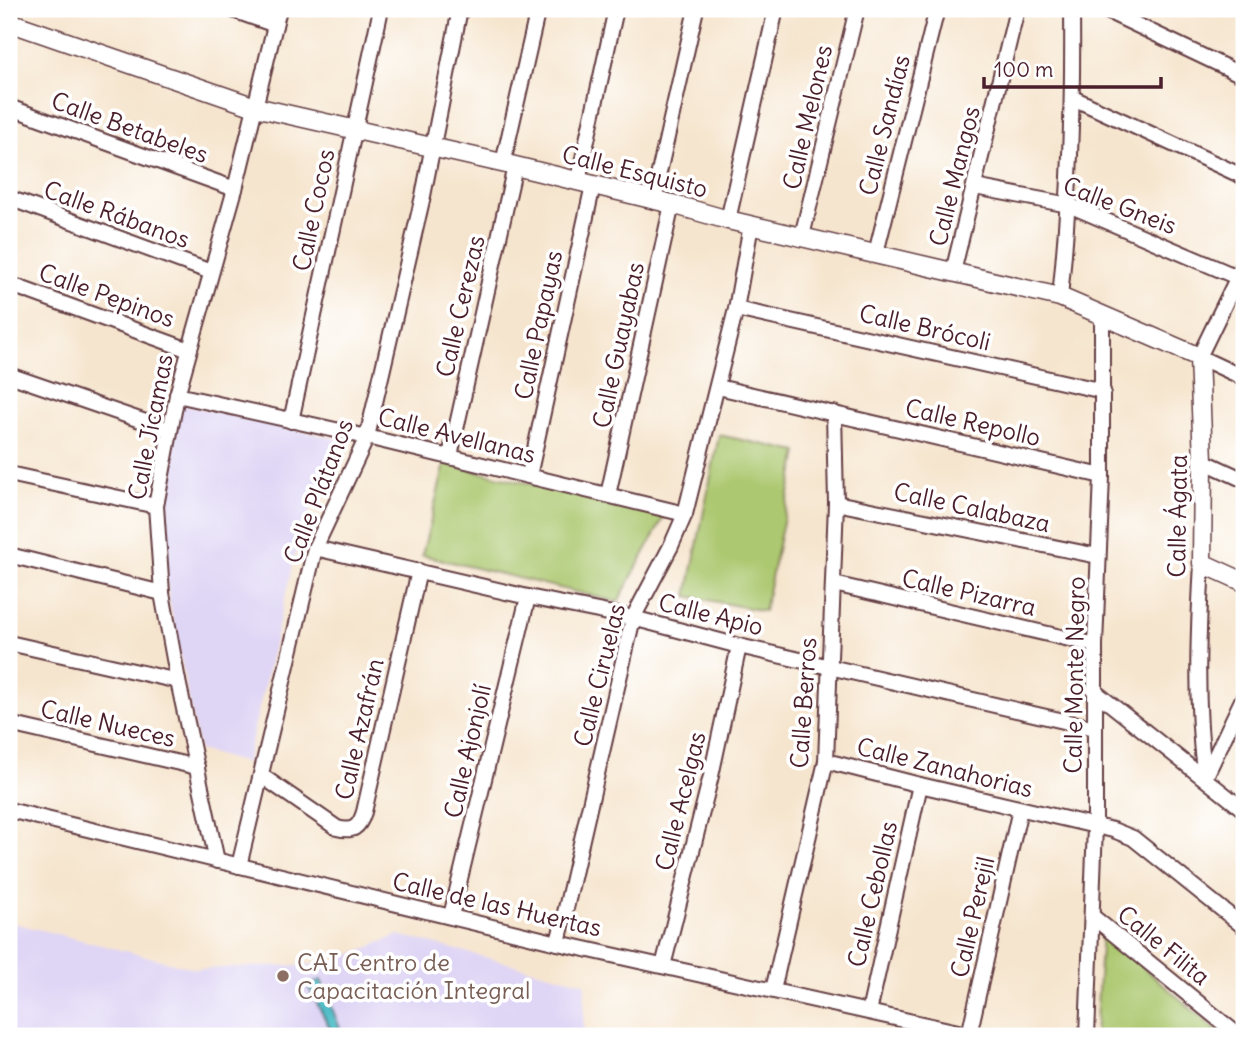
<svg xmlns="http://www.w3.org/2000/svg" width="1253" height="1045" viewBox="0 0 1253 1045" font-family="Delius,sans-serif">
  <rect width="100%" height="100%" fill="#fff"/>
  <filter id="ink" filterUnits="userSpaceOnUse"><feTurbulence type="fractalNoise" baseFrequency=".0143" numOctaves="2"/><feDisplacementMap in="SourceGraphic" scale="14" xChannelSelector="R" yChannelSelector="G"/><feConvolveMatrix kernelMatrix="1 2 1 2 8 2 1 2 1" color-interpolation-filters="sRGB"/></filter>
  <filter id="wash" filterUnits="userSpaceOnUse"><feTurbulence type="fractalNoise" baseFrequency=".00686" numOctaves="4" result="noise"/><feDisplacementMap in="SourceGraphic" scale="28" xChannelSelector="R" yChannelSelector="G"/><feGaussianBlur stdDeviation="1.57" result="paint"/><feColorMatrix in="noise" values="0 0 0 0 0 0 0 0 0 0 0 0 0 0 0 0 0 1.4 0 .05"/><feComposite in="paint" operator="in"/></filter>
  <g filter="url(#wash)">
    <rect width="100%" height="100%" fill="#f6e5ce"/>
    <!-- built -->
    <g fill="#dfd5f5">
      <polygon points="176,403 347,441 312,505 295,555 246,763 199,750 169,599 159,507"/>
      <polygon points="9,922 197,969 327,964 399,935 585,983 583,1036 9,1036"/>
    </g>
    <!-- green -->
    <g fill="#acc86f" stroke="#7b744d" stroke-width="2">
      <polygon points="719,435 798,452 764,611 687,596"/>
      <polygon points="445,464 665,515 618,602 422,555"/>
      <polygon points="1102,932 1223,1036 1095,1036"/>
    </g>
    <!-- water -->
    <polygon fill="#4fbdc8" stroke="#4c6e7a" stroke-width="2" points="321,980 343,1036 334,1036 308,986"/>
  </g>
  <g filter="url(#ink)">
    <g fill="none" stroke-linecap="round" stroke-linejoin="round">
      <!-- minor casing -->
      <g stroke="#643d43" stroke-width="18">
        <g id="minor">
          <polyline points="230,9 275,25"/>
          <polyline points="1103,9 1244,76"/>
          <polyline points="1073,98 1244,177"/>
          <polyline points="9,107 235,189"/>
          <polyline points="503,163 538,9"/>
          <polyline points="578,181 616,9"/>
          <polyline points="975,187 1069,205 1244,280"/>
          <polyline points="9,198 211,272"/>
          <polyline points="653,199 696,9"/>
          <polyline points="728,220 776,9"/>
          <polyline points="802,236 857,9"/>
          <polyline points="876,253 937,9"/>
          <polyline points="1244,264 1199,357 1244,378"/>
          <polyline points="953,272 1017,9"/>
          <polyline points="9,284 189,350"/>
          <path d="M 1060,297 C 1070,201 1073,106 1072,9"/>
          <polyline points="736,309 1103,391"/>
          <polyline points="9,375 169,430"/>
          <polyline points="718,387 1102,476"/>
          <polyline points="177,395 367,437 685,514"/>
          <polyline points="291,421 381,9"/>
          <polyline points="450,456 515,166"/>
          <polyline points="1203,461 1244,480"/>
          <polyline points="9,474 156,506"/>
          <polyline points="529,476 593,185"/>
          <polyline points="608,495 672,204"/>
          <polyline points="836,503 1098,556"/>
          <polyline points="315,548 528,597 633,618 739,646 1094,728"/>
          <polyline points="9,555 162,593"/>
          <path d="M 1202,563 C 1198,635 1195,706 1205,778"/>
          <polyline points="834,584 1095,645"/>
          <polyline points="9,643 178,681"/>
          <polyline points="1094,691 1244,810"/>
          <polyline points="9,724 197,767"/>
          <polyline points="826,761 920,785 1113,830 1133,838 1244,927"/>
          <path d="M 262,776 L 337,828 C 353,832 359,828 364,812 L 419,571"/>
          <polyline points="1205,778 1244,696"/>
          <polyline points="9,810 558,943 976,1036"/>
          <polyline points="217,861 178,681 162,593 156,506 177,395 235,189 279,9"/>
          <polyline points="239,866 315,548 367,437 423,196 460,9"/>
          <polyline points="451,916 528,597"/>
          <polyline points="1092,916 1239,1036"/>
          <polyline points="558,943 633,618 671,546 685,514 736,309 751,225"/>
          <polyline points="663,966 711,776 739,646"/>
          <polyline points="773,990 826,761 836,503 834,413"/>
          <polyline points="869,1012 920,785"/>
          <polyline points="969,1035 1020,809"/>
          <polyline points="1087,1036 1095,826 1095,645 1102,476 1102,315"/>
        </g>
      </g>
      <!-- tertiary casing -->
      <g stroke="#643d43" stroke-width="21">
        <polyline id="tertiary" points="9,22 255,107 515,166 672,204 728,220 1060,297 1199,357 1203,461 1202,563 1244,582"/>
      </g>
      <!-- minor -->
      <use href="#minor" stroke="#fff" stroke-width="14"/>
      <!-- tertiary -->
      <use href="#tertiary" stroke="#fff" stroke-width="18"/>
    </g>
  </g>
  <!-- markers -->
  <circle fill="#8d6e63" stroke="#fff" stroke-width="2.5" cx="283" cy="976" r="7"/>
  <g text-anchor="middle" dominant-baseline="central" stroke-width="7" stroke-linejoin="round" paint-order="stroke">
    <!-- street labels -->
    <g font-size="24" fill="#4a1f2b" stroke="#fff">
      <text transform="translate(807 117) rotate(-77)">Calle Melones</text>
      <text transform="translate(884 125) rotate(-76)">Calle Sandías</text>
      <text transform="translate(130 127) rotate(20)">Calle Betabeles</text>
      <text transform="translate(635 171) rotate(14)">Calle Esquisto</text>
      <text transform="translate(954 176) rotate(-76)">Calle Mangos</text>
      <text transform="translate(1120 205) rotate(21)">Calle Gneis</text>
      <text transform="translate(313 210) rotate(-78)">Calle Cocos</text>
      <text transform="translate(117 214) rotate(20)">Calle Rábanos</text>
      <text transform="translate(107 295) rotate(20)">Calle Pepinos</text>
      <text transform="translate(460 306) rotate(-77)">Calle Cerezas</text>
      <text transform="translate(538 325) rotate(-78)">Calle Papayas</text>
      <text transform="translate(925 327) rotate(13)">Calle Brócoli</text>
      <text transform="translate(618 345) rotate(-78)">Calle Guayabas</text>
      <text transform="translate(973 422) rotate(13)">Calle Repollo</text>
      <text transform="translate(150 427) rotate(-79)">Calle Jícamas</text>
      <text transform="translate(457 435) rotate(14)">Calle Avellanas</text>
      <text transform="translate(318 491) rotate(-69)">Calle Plátanos</text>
      <text transform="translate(972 507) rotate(12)">Calle Calabaza</text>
      <text transform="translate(1177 516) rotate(-89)">Calle Ágata</text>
      <text transform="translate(969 592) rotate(13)">Calle Pizarra</text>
      <text transform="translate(711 614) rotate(14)">Calle Apio</text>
      <text transform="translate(599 675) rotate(-76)">Calle Ciruelas</text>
      <text transform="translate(1074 675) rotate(-89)">Calle Monte Negro</text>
      <text transform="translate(803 703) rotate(-86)">Calle Berros</text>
      <text transform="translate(108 723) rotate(13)">Calle Nueces</text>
      <text transform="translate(359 729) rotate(-77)">Calle Azafrán</text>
      <text transform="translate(467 751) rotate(-77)">Calle Ajonjolí</text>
      <text transform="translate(945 767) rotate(14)">Calle Zanahorias</text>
      <text transform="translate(680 801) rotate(-76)">Calle Acelgas</text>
      <text transform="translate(872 894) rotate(-77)">Calle Cebollas</text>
      <text transform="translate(497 904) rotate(13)">Calle de las Huertas</text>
      <text transform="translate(972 917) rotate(-77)">Calle Perejil</text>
      <text transform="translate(1164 945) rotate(39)">Calle Filita</text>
    </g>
    <!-- education labels -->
    <g font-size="24" fill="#785e54" stroke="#fff" text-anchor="start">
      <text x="297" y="962">CAI Centro de<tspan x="297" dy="28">Capacitación Integral</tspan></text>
    </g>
  </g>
  <!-- margin -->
  <rect width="1253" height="1045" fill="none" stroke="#fff" stroke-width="35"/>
  <!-- scale -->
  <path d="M984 77v10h177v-10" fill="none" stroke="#4a1f2b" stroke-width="3.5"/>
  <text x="994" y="77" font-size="21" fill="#4a1f2b" stroke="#ffffff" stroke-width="5" paint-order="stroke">100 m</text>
</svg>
